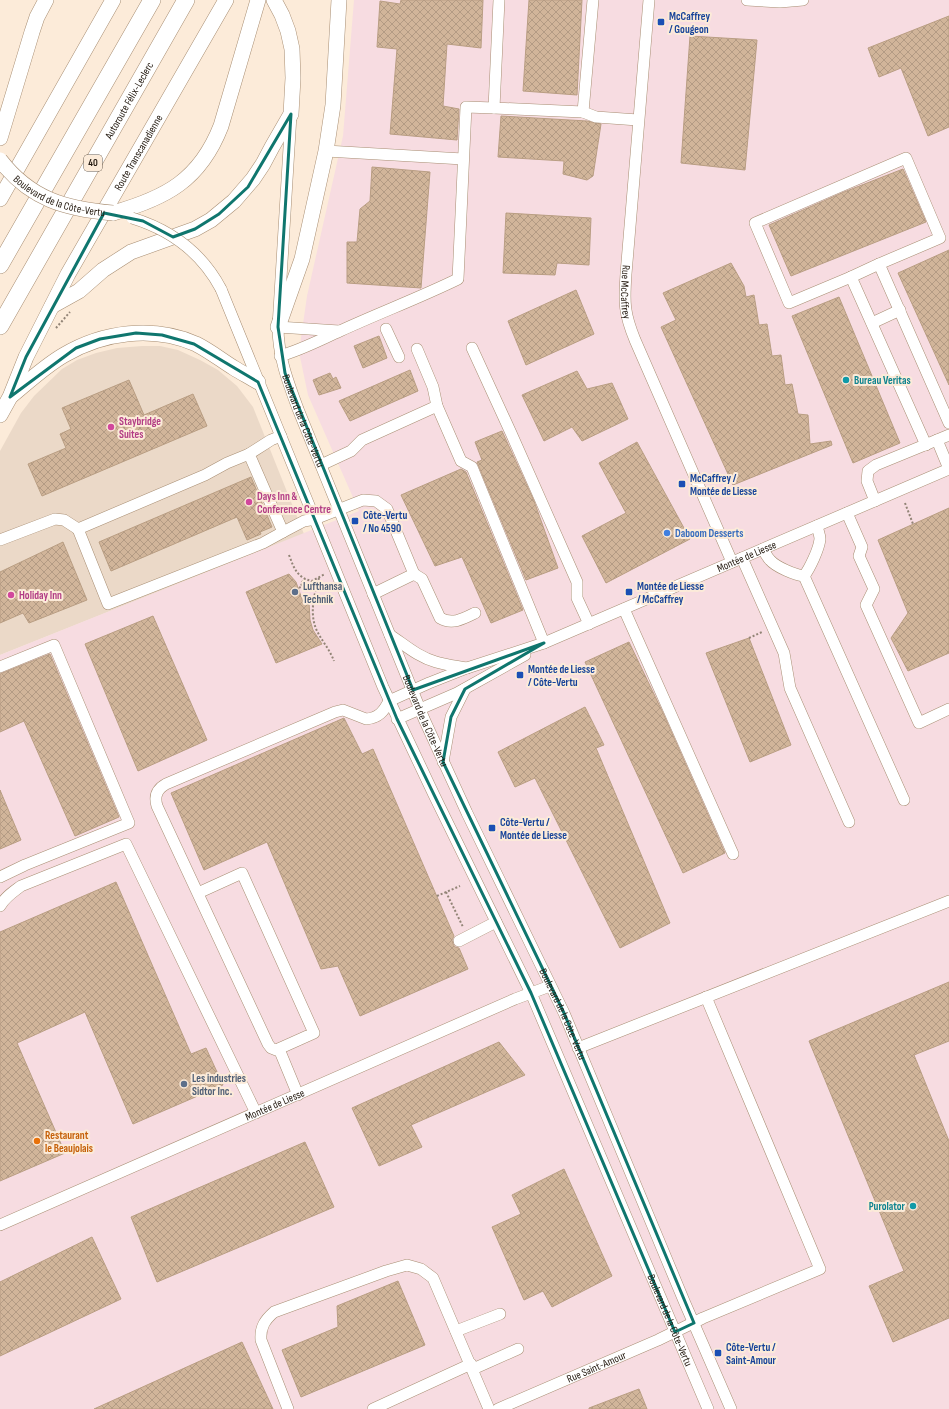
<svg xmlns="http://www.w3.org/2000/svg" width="949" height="1409" viewBox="0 0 949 1409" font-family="'Sofia Sans Condensed',sans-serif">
  <defs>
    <pattern id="building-cross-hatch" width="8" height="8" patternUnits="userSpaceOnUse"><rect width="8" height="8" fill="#d1b59a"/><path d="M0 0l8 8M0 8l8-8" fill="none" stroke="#b39b84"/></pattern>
  </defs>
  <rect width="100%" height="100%" fill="#fcebd9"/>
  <!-- commercial -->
  <polygon fill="#ebd9c8" points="142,346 160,346 178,350 200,360 218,370 237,386 253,407 304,534 0,655 0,451 21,413 34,396 62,369 77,360 96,353 117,348"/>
  <!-- industrial -->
  <polygon fill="#f7dce1" points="354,0 949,0 949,1409 0,1409 0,655 359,511 308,395 299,352 307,296 343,136"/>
  <!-- building -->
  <g fill="url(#building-cross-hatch)" stroke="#b99e83">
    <polygon points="401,0 483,0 481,48 447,44 443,106 459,109 457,140 390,134 397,49 377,47 380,1 400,4"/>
    <polygon points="529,0 582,0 577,95 523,91"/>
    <polygon points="949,16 949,127 928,136 901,68 879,77 868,48"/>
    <polygon points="690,36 757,40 745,170 681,163"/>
    <polygon points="501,116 587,121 601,124 593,176 587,180 563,174 564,161 498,157"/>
    <polygon points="372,167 430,172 421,288 347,283 347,242 357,242 360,209 370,201"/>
    <polygon points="903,169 926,222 791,276 769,225 844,192"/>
    <polygon points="506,213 591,218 589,265 557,263 555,275 503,273"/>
    <polygon points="949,250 949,385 898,273"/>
    <polygon points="731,263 744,286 746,297 754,295 759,325 767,324 772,356 781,355 785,385 792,384 798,414 808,415 810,444 831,441 832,445 733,485 661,327 676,320 663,293"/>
    <polygon points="576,290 594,334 526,365 508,321"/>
    <polygon points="839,297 900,443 853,463 792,316"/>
    <polygon points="379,336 387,358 363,368 354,346"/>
    <polygon points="410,370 418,391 350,421 339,401"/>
    <polygon points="577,371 587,389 612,383 628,419 582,441 572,427 544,441 522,395"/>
    <polygon points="330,373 333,379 336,377 341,388 319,395 313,380"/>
    <polygon points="129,380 144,415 193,394 207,426 42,496 28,464 66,448 60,434 71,429 62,408"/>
    <polygon points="502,431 534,501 558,568 526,580 477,462 482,460 475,442"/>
    <polygon points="637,442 690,539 606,583 582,536 626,513 599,463"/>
    <polygon points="461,469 466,472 523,610 491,623 462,557 435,566 401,495"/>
    <polygon points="251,477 272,527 260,532 261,534 247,540 237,517 111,571 99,542"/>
    <polygon points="949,508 949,653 908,671 891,638 908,613 878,540"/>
    <polygon points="63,542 87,600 29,623 23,613 0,623 0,572"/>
    <polygon points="289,574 296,582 303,602 309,602 310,620 313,630 322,644 276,663 246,592"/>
    <polygon points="153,616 207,740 138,771 85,644"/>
    <polygon points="749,638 791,745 750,762 706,653"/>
    <polygon points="629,642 663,713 725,853 683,873 585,662"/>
    <polygon points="50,654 119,817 75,836 24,721 0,732 0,674"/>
    <polygon points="585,707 604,745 596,748 670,923 620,948 535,778 515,787 498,752"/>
    <polygon points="344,718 362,754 373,749 454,936 452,940 453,944 455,947 459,948 468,969 360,1016 338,966 321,969 267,842 204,870 171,793"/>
    <polygon points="0,790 21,840 0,849"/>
    <polygon points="116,882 191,1054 206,1048 223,1085 133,1124 85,1012 17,1043 65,1153 0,1181 0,932"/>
    <polygon points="949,982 949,1041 914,1055 949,1141 949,1318 893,1342 869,1286 904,1271 809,1041"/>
    <polygon points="499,1042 525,1075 411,1125 422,1147 379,1166 352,1108"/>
    <polygon points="305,1142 334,1207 157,1282 131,1217"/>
    <polygon points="564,1169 612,1276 552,1307 543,1291 524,1300 492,1227 521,1214 512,1195"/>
    <polygon points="92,1237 121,1299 0,1356 0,1282"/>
    <polygon points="398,1281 425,1345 301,1397 282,1350 338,1327 337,1306"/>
    <polygon points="242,1342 273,1409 94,1409"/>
    <polygon points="639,1389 647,1409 589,1409 589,1408"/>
  </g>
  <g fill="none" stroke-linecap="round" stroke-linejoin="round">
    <!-- minor casing -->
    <g stroke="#a88e73" stroke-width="12">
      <g id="minor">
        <polyline points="499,0 494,108 583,112"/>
        <polyline points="593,0 583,112 596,117 638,120"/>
        <path id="s1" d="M 649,0 L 626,274 C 624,303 624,313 635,340 L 732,562"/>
        <polyline points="747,0 780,2 803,0"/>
        <path id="s2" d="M 291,115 L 278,327 C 278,356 288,382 298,409 L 424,719 L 467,813 L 564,1013 L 684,1301 L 731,1409"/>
        <polyline points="326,151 463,159"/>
        <polyline points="851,277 789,303 755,223 906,158 940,238 879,264"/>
        <path id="s3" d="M 221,289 L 383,687 L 434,795 L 531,993 L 708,1409"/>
        <polyline points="872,323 900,310"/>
        <polyline points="278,327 339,331"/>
        <polyline points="386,329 399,357"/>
        <polyline points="472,348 511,433 577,582 577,598 589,624"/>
        <polyline points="417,349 433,387 437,406 461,461 472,467 544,643"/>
        <path d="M 280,356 C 301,350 320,340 340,331 C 379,313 419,298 458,279 L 466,107 L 494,108"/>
        <polyline points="281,436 271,440 249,454 283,532 304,521 315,519 363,500 376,501 387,509 414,574 373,594"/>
        <polyline points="937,440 949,435"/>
        <polyline points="926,445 851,277 879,264 949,423"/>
        <polyline points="321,465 351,451 362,440 437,406"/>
        <polyline points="875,501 867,481 868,471 876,465 937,440 949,469"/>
        <polyline points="847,513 862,547 859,556 874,589 866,605 919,723 949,709"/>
        <polyline points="78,529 108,604 263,543 283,532"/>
        <polyline points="0,540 55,519 64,520 78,529 205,475 227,463 249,454"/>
        <path d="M 763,549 C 765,553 767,557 770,560 C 776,567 795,575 804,576 C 810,568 819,549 820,539 C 820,535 818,531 817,526"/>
        <polyline points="742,558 784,653 790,688 849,822"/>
        <path d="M 414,574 L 422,579 L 440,618 C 452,625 463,619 475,613"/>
        <polyline points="804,576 904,800"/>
        <polyline points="624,609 733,854"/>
        <path d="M 390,635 C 405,645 418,657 436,662 C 446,665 456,666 467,668"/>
        <polyline points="0,667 54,645 129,823 25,865 0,877"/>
        <path id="s4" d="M 389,701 L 429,683 L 467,668 L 544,643 L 949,469"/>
        <polyline points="397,719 457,693 525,655"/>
        <polyline points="443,762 451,717 465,689"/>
        <path d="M 198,893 L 242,873 L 314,1033 L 276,1050 L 271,1048 L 268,1044 L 157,806 C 154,796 157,789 166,784 L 335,712 L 343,710 L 366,719 C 379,718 384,711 389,701"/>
        <path d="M 0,906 C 5,897 13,892 21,886 L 126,844 L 256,1113"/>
        <polyline points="459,941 496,922"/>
        <polyline points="578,1048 949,901"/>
        <polyline points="279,1049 298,1095"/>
        <path id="s5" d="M 0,1225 L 515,999 L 550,986"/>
        <polyline points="456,1331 500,1314"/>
        <polyline points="473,1369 518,1349"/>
        <path d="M 288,1409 L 261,1340 C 260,1327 265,1320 274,1312 L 386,1271 L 407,1265 L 421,1269 L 433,1278 L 489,1409"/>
        <polyline points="373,1409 471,1364"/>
        <path id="s6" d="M 498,1409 L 658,1340 L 703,1318 L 820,1269 L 706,997"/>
      </g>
    </g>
    <!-- major casing -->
    <g stroke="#a88e73" stroke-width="16">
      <g id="major">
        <polyline points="0,138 32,32 37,17 46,0"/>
        <polyline points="0,199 113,0"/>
        <path d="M 113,213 C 166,198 200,180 221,126 L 258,0"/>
        <polyline points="52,306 79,291 103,270 131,252 195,229 211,220 234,201 253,179 263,164 272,147 291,114 293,78 292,49 288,31 282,15 274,0"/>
        <polyline points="278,327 302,259 326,151 333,105 339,0"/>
        <path d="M 11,396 C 28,382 45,366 64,355 C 103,332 153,325 196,344 C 210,351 221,360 234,368 C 242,373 250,377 258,382"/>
        <path id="s7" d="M 0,415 L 10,397 L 26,357 L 68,274 L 226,0"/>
      </g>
    </g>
    <!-- highway casing -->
    <g stroke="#a88e73" stroke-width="18">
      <g id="highway">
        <polyline points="0,265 152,0"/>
        <path id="s8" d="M 0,326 L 186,0"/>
      </g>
    </g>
    <!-- path -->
    <g stroke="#928476" stroke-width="2" stroke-dasharray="2 2" stroke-linecap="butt">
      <polyline points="56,328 70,312"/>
      <polyline points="905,503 913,524"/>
      <path d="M 289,555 C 294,568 297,578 312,581 L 325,574"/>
      <path d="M 319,578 C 314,595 309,614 317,631 C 322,641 330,650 334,661"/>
      <polyline points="302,586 307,588 310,587 311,584 311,580"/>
      <polyline points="299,588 302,586 301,583 305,579"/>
      <polyline points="749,638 762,632"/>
      <polyline points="446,892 463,927"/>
      <polyline points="437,896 460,886"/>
    </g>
    <!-- minor -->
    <use href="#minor" stroke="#fff" stroke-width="11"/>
    <!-- major -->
    <use href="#major" stroke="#fff" stroke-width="15"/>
    <!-- highway -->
    <use href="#highway" stroke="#fff" stroke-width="17"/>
    <!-- minor-bridge casing -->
    <g stroke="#a88e73" stroke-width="12" stroke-linecap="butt">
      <path id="minor-bridge" d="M 132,218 C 171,230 202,253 221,289"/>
    </g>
    <!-- major-bridge casing -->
    <g stroke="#a88e73" stroke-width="16" stroke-linecap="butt">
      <g id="major-bridge">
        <path id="s9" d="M 0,160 C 30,199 65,209 113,213"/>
      </g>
    </g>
    <!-- minor-bridge -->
    <use href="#minor-bridge" stroke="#fff" stroke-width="11"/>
    <!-- major-bridge -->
    <use href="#major-bridge" stroke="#fff" stroke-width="15"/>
  </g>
  <!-- marked area -->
  <path fill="none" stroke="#0f766e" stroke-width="3" stroke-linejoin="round" d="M 291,114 L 278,327 L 285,373 L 413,690 L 544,643 L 465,689 L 451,717 L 443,762 L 564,1013 L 694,1323 L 675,1332 L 531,993 L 397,719 L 258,382 L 194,344 L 162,335 L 136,333 L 100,339 L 76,348 L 10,397 L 26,357 L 104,213 L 143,221 L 173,237 L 195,229 L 219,214 L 248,187 Z"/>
  <!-- markers -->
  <g fill="#1a4fb4" stroke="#fcebd9" stroke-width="1.5">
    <rect x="657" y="18" width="8" height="8" rx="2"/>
    <rect x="678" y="480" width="8" height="8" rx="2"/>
    <rect x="351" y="517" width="8" height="8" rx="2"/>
    <rect x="625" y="588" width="8" height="8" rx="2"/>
    <rect x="516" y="671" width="8" height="8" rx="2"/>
    <rect x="488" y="824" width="8" height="8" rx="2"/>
    <rect x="714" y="1349" width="8" height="8" rx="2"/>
  </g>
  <g fill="#0f9aa8" stroke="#fcebd9" stroke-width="1.5">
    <circle cx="846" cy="380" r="4"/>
    <circle cx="913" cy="1206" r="4"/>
  </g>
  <g fill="#d1479c" stroke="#fcebd9" stroke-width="1.5">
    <circle cx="111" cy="427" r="4"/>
    <circle cx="249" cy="502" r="4"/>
    <circle cx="11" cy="595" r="4"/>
  </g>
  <circle fill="#3f7fe0" stroke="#fcebd9" stroke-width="1.5" cx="667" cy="533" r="4"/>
  <g fill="#5c6f8a" stroke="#fcebd9" stroke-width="1.5">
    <circle cx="295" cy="592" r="4"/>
    <circle cx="184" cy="1084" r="4"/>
  </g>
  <circle fill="#e8710a" stroke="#fcebd9" stroke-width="1.5" cx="37" cy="1141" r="4"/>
  <g text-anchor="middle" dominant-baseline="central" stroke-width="4" stroke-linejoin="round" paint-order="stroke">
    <!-- shield labels -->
    <rect fill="#fcebd9" stroke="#64584c" stroke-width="1" x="84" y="155" width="18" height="16" rx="3"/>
    <g font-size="10" font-weight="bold" fill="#23190f">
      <text x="93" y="163">40</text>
    </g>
    <!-- transit labels -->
    <g font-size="11" font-weight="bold" fill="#164399" stroke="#fcebd9" text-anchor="start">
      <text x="669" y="16">McCaffrey<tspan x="669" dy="13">/ Gougeon</tspan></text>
      <text x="690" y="478">McCaffrey /<tspan x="690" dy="13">Montée de Liesse</tspan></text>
      <text x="363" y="515">Côte-Vertu<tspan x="363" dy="13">/ No 4590</tspan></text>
      <text x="637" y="586">Montée de Liesse<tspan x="637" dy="13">/ McCaffrey</tspan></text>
      <text x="528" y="669">Montée de Liesse<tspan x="528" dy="13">/ Côte-Vertu</tspan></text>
      <text x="500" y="822">Côte-Vertu /<tspan x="500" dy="13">Montée de Liesse</tspan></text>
      <text x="726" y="1347">Côte-Vertu /<tspan x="726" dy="13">Saint-Amour</tspan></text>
    </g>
    <!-- street labels -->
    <g font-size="11" fill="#23190f" stroke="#fcebd9">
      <text stroke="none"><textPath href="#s8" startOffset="260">Autoroute Félix-Leclerc</textPath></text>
      <text stroke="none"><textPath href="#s7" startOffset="297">Route Transcanadienne</textPath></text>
      <text stroke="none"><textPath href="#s9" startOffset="72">Boulevard de la Côte-Vertu</textPath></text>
      <text stroke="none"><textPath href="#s1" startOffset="293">Rue McCaffrey</textPath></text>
      <text stroke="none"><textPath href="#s2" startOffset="310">Boulevard de la Côte-Vertu</textPath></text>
      <text stroke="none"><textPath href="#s4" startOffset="386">Montée de Liesse</textPath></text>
      <text stroke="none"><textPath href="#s2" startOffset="634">Boulevard de la Côte-Vertu</textPath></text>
      <text stroke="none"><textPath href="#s2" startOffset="958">Boulevard de la Côte-Vertu</textPath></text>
      <text stroke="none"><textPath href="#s5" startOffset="300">Montée de Liesse</textPath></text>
      <text stroke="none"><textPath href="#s3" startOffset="1125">Boulevard de la Côte-Vertu</textPath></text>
      <text stroke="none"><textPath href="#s6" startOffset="107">Rue Saint-Amour</textPath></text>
    </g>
    <!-- culture labels -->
    <g font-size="11" font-weight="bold" fill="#0d838f" stroke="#fcebd9" text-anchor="start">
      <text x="854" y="380">Bureau Veritas</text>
      <text x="905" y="1206" text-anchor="end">Purolator</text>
    </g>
    <!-- hotel labels -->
    <g font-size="11" font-weight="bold" fill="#b23c85" stroke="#fcebd9" text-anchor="start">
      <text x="119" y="421">Staybridge<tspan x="119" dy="13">Suites</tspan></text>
      <text x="257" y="496">Days Inn &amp;<tspan x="257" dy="13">Conference Centre</tspan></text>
      <text x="19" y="595">Holiday Inn</text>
    </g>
    <!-- shop labels -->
    <g font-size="11" font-weight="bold" fill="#366cbe" stroke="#fcebd9" text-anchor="start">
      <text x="675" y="533">Daboom Desserts</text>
    </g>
    <!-- service labels -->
    <g font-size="11" font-weight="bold" fill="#4e5e75" stroke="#fcebd9" text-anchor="start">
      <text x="303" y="586">Lufthansa<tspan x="303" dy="13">Technik</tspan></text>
      <text x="192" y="1078">Les industries<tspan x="192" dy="13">Sidtor Inc.</tspan></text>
    </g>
    <!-- food labels -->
    <g font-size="11" font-weight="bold" fill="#c56008" stroke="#fcebd9" text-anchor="start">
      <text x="45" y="1135">Restaurant<tspan x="45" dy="13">le Beaujolais</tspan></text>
    </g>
  </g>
</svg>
